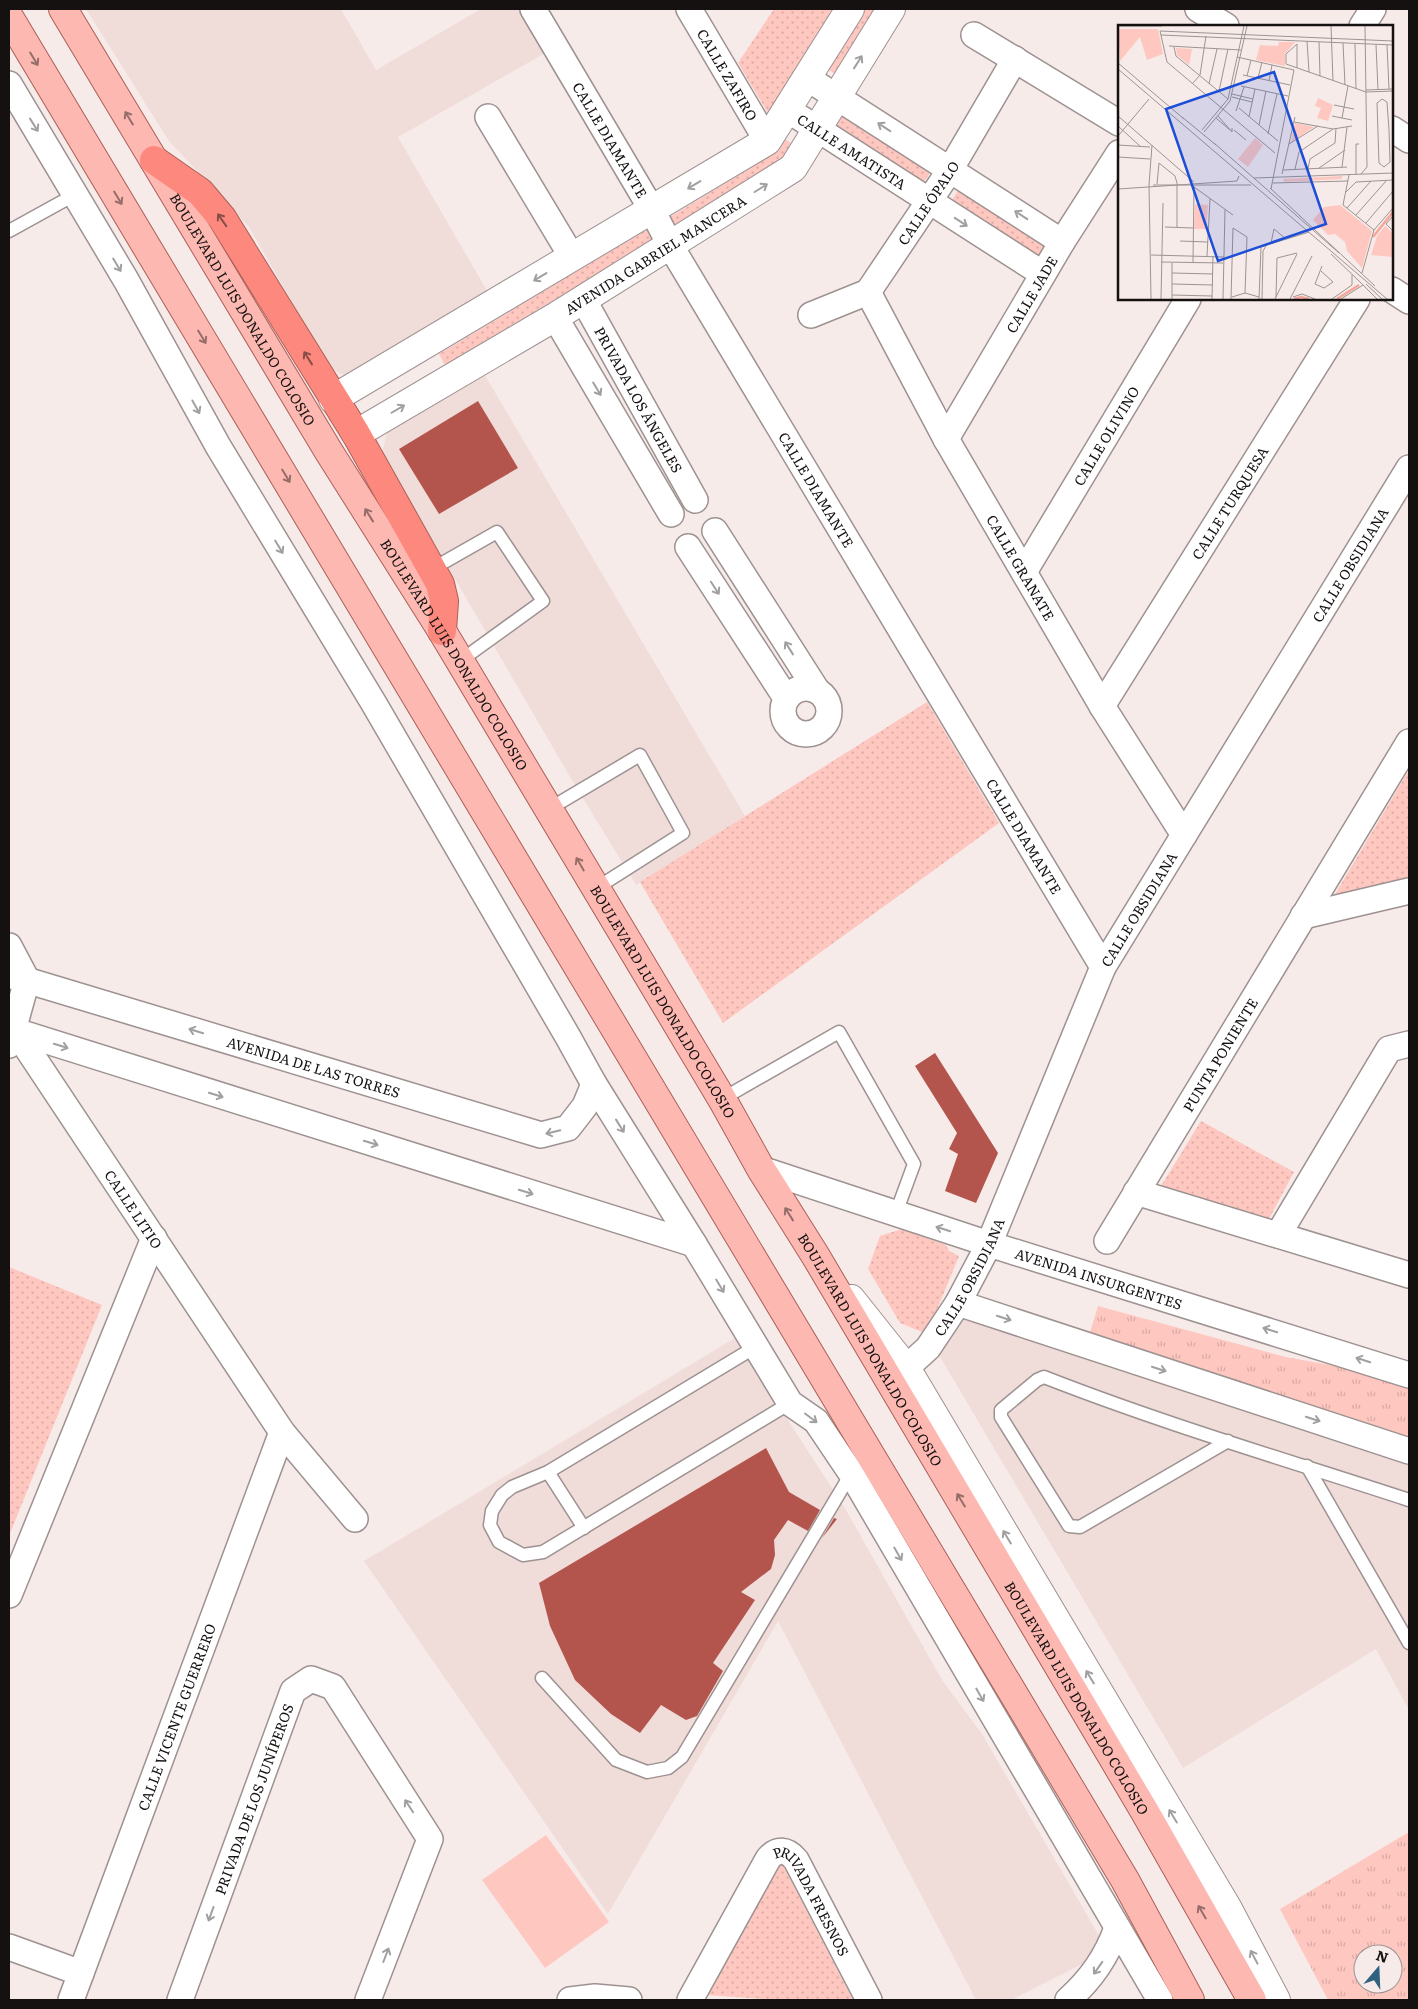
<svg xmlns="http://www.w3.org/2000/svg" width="1418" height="2009" viewBox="0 0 1418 2009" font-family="Literata,serif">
  <defs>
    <pattern id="grass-dots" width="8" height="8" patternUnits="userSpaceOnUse" patternTransform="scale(1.25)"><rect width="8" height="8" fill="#fec7c0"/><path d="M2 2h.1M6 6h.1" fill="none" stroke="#d9aaa4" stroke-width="1.8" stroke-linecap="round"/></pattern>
    <pattern id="park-tufts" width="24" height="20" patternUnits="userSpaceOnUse" patternTransform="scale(1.25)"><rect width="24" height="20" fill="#fec7c0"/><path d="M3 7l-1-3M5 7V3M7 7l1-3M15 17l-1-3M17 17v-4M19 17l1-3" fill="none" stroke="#d9aaa4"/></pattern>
  </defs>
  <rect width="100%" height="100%" fill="#f7ebe9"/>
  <!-- built -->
  <g fill="#f0dcd9">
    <polygon points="86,9 341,9 376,70 481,9 518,9 545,53 398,137 490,296 362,373 343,375 329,367 249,227 169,141"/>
    <polygon points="483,372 745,816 636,885 570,777 382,453 388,429"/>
    <polygon points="966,1313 1409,1460 1409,1710 1376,1649 1183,1768 936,1350"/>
    <polygon points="735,1338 846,1510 942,1680 982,1734 1101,1939 1096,1957 1011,2000 976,2000 778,1621 608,1914 364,1561"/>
  </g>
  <!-- grass -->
  <g fill="url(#grass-dots)">
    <polygon points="774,9 832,10 768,113 738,63"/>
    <polygon points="863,9 880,9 836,74 829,70 828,65"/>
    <polygon points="841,116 930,173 922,185 834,127"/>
    <polygon points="785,139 794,145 786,158 675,227 670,217 762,161"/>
    <polygon points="958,190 1046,245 1039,257 951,202"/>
    <polygon points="649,228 652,230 653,241 445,365 439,354"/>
    <polygon points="927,702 999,823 723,1023 640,882"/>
    <polygon points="1409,770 1409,881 1331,901"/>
    <polygon points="1201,1121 1294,1172 1269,1219 1161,1186"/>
    <polygon points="902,1229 946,1245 949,1251 959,1256 927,1334 900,1323 868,1269 880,1236"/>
    <polygon points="9,1267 102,1305 9,1536"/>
    <polygon points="781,1862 853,2000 779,2000 706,1995"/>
  </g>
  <!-- park -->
  <g fill="url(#park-tufts)" fill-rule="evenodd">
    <polygon points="1098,1306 1286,1357 1341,1367 1409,1387 1409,1438 1088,1339"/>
    <path d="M 1409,1832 L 1409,2000 L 1328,2000 L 1280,1909 ZM 1363,1954 L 1393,1954 L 1393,1984 L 1363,1984 Z"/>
  </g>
  <!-- pitch -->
  <polygon fill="#fec7c0" points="546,1835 609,1922 545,1968 482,1880"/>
  <!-- building -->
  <g fill="#b4554d">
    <polygon points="478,401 518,468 439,514 399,449"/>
    <polygon points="935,1053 998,1153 976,1203 945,1191 958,1154 949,1149 957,1133 915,1066"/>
    <polygon points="766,1448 789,1492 820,1510 808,1531 788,1520 774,1540 775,1555 771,1569 741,1592 755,1600 713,1663 723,1671 697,1716 686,1720 661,1705 640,1733 611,1714 575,1680 550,1626 539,1583"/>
    <polygon points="834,1518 837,1519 822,1538"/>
  </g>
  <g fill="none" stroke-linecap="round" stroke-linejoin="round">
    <!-- lane casing -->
    <g stroke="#9d9291" stroke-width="15">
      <g id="lane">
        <polyline points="9,231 76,194"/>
        <polyline points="432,569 497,532 543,601 460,661"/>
        <polyline points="549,809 640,755 683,833 595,889"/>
        <polyline points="722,1099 839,1032 914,1164 896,1213"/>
        <polyline points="757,1346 548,1472 512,1487 502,1495 492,1511 490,1525 499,1542 523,1555 543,1552 790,1403"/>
        <path d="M 1228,1441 L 1080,1527 L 1069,1526 L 1001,1417 L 1001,1410 L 1037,1380 L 1044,1377 C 1164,1424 1287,1460 1409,1500"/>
        <polyline points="1307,1466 1409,1643"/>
        <polyline points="548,1472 584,1528"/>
        <polyline points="542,1678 616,1760 647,1772 668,1768 682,1757 852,1472"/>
      </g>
    </g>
    <!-- street casing -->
    <g stroke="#9d9291" stroke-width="28">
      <g id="street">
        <path id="s1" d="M 533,9 L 652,210 L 670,245 L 1103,967"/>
        <path id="s2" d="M 689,9 L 767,141"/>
        <polyline points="1198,9 1226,26"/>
        <polyline points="1362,26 1373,9"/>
        <polyline points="974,35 1119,123"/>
        <polyline points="807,78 1062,242"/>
        <polyline points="9,84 126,280 218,446 373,702 568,1037 594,1084 694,1244 790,1403 816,1421 851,1473 1160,2000"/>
        <path id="s3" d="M 788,110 L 1043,274"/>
        <polyline points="488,117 572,257"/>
        <polyline points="1392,129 1409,140"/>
        <polyline points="1392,290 1409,301"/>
        <path id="s4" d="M 868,292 L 946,439 L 1102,706 L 1184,835"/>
        <path id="s5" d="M 583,299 L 695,500"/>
        <path id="s6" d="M 811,315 L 868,292 L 950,170 L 1015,59"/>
        <polyline points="555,317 671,514"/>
        <path id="s7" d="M 946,439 L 1062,242 L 1119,153"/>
        <polyline points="715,531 816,689"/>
        <polyline points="688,547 786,698"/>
        <path id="s8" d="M 1024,572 L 1188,299"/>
        <circle cx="806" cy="711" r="23"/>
        <path id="s9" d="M 1102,706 L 1357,299"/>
        <polyline points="1303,916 1409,891"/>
        <polyline points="9,946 27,980"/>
        <path id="s10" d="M 9,975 L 541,1135 L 568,1128 L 585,1106 L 594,1084"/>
        <polyline points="9,1029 694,1244"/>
        <path id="s11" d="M 15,1030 L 282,1432 L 355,1519"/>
        <polyline points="9,1045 27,980"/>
        <path id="s12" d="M 761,1169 L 989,1244 L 1409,1375"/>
        <polyline points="1136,1192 1409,1275"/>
        <polyline points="1278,1235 1389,1049 1409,1044"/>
        <path id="s13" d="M 1107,1241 L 1409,742"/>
        <polyline points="958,1303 1409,1451"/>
        <path id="s14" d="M 906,1368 L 928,1348 L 958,1303 L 989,1244 L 1103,967 L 1409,468"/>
        <polyline points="9,1595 154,1238"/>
        <polyline points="9,1947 81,1973"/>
        <path id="s15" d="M 71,2000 L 282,1432"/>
        <path id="s16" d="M 180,2000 L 293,1691 L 311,1679 L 333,1687 L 430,1839 L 368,2000"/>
        <polyline points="570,2000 595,1997 629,2000"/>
        <path id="s17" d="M 690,2000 L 768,1859 C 777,1848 787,1849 796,1860 L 869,2000"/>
        <path d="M 1068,2000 C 1091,1979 1106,1958 1117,1928"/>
      </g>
    </g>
    <!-- secondary casing -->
    <g stroke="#9d9291" stroke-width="30">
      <g id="secondary">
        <polyline points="333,399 767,141 850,9"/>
        <path id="s18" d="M 356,434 L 555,317 L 793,168 L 891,9"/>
        <polyline points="851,1299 906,1368 1228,1909 1276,2000"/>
      </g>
    </g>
    <!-- primary casing -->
    <g stroke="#ab5f58" stroke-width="30">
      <g id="primary">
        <path id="s19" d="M 63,9 L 329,452 L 442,631 L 722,1099 L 761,1169 L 815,1255 L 1145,1812 L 1252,2000"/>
        <polyline points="9,17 1125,1880 1190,2000"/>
      </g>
    </g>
    <!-- highway casing -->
    <g stroke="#ab5f58" stroke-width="30">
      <polyline id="highway" points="154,160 200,192 222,218 356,434 440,584 444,601 442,631"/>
    </g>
    <!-- lane -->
    <use href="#lane" stroke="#fff" stroke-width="12"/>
    <!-- street -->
    <use href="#street" stroke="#fff" stroke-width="25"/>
    <!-- secondary -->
    <use href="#secondary" stroke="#fff" stroke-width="28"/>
    <!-- primary -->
    <use href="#primary" stroke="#feb8b2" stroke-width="28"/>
    <!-- highway -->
    <use href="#highway" stroke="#fd897e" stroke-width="28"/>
  </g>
  <!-- one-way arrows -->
  <defs><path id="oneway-shaft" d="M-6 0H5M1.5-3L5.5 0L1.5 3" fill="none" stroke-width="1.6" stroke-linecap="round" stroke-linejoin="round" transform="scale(1.25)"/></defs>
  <g stroke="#956d69">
    <use href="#oneway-shaft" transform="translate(34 59) rotate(59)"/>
    <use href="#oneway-shaft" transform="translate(129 118) rotate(-121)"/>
    <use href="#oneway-shaft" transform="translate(118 198) rotate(59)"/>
    <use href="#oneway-shaft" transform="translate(202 337) rotate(59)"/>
    <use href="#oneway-shaft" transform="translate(286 476) rotate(59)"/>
    <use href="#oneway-shaft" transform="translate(369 515) rotate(-122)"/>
    <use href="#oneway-shaft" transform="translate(580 864) rotate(-120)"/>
    <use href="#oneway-shaft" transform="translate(789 1214) rotate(-122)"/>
    <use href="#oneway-shaft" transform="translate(961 1500) rotate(-121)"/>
    <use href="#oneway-shaft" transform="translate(1202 1912) rotate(-120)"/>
  </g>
  <g stroke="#a1a09f">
    <use href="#oneway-shaft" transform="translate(858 62) rotate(-58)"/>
    <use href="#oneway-shaft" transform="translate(34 125) rotate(58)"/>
    <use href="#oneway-shaft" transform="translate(884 127) rotate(-147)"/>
    <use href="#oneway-shaft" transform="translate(694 185) rotate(149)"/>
    <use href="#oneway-shaft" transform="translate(761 188) rotate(-32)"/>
    <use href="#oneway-shaft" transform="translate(1021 215) rotate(-147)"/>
    <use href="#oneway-shaft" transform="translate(961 222) rotate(33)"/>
    <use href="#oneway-shaft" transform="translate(117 265) rotate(59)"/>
    <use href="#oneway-shaft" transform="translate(540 277) rotate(149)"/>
    <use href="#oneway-shaft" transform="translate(597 389) rotate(59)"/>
    <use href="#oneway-shaft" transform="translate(196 407) rotate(61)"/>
    <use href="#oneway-shaft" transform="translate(398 409) rotate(-30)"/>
    <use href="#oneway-shaft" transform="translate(279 547) rotate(59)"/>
    <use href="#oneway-shaft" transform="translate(715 588) rotate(57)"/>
    <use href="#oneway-shaft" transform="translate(789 648) rotate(-122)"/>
    <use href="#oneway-shaft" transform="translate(196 1031) rotate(-163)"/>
    <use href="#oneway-shaft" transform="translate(61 1046) rotate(17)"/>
    <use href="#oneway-shaft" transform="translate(216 1095) rotate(17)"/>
    <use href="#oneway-shaft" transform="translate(620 1126) rotate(58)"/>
    <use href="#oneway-shaft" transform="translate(553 1132) rotate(166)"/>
    <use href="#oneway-shaft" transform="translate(371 1143) rotate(17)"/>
    <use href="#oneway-shaft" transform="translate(526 1192) rotate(17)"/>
    <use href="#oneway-shaft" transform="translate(943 1229) rotate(-162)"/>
    <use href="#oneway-shaft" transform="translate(720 1286) rotate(59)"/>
    <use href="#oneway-shaft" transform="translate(1004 1318) rotate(18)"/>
    <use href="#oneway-shaft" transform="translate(1270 1330) rotate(-163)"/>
    <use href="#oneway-shaft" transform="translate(1363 1360) rotate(-162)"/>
    <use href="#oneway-shaft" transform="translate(1159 1369) rotate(18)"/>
    <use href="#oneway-shaft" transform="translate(811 1418) rotate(37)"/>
    <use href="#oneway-shaft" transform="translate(1313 1419) rotate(18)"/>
    <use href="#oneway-shaft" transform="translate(1007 1537) rotate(-121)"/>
    <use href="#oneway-shaft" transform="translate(898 1554) rotate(60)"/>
    <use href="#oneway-shaft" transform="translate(1090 1677) rotate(-121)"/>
    <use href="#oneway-shaft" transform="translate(980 1695) rotate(60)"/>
    <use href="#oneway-shaft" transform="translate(409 1806) rotate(-123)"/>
    <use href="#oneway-shaft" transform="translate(1173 1816) rotate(-121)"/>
    <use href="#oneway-shaft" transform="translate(211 1914) rotate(110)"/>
    <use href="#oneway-shaft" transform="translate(386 1955) rotate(-69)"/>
    <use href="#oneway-shaft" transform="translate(1254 1957) rotate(-118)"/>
    <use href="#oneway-shaft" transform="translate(1098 1968) rotate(125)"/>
  </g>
  <g stroke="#884d47">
    <use href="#oneway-shaft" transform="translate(222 220) rotate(-125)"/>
    <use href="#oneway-shaft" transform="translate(308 358) rotate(-122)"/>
  </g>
  <g text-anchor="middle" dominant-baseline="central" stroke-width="4" stroke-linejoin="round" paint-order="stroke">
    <!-- street labels -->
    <g font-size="14" fill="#141110" stroke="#f7ebe9">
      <text stroke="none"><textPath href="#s2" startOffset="76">CALLE ZAFIRO</textPath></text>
      <text stroke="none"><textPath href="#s1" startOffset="152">CALLE DIAMANTE</textPath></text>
      <text stroke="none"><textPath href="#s3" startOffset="76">CALLE AMATISTA</textPath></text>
      <text stroke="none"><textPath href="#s6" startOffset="169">CALLE ÓPALO</textPath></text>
      <text stroke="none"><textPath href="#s18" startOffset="349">AVENIDA GABRIEL MANCERA</textPath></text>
      <text stroke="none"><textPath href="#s7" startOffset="168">CALLE JADE</textPath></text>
      <text stroke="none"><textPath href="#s19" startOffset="350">BOULEVARD LUIS DONALDO COLOSIO</textPath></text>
      <text stroke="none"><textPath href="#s5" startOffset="115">PRIVADA LOS ÁNGELES</textPath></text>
      <text stroke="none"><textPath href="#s8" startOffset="159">CALLE OLIVINO</textPath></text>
      <text stroke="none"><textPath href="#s1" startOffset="558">CALLE DIAMANTE</textPath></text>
      <text stroke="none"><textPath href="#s9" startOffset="240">CALLE TURQUESA</textPath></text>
      <text stroke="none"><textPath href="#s14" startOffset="922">CALLE OBSIDIANA</textPath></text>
      <text stroke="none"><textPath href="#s4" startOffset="315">CALLE GRANATE</textPath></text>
      <text stroke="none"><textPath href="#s19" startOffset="755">BOULEVARD LUIS DONALDO COLOSIO</textPath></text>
      <text stroke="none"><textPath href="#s1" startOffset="962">CALLE DIAMANTE</textPath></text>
      <text stroke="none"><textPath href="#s14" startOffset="518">CALLE OBSIDIANA</textPath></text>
      <text stroke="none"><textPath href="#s19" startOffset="1160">BOULEVARD LUIS DONALDO COLOSIO</textPath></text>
      <text stroke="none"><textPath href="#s13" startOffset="218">PUNTA PONIENTE</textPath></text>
      <text stroke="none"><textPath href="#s10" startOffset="318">AVENIDA DE LAS TORRES</textPath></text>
      <text stroke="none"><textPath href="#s11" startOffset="215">CALLE LITIO</textPath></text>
      <text stroke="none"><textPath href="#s14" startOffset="112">CALLE OBSIDIANA</textPath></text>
      <text stroke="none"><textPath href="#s12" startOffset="355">AVENIDA INSURGENTES</textPath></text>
      <text stroke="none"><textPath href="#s19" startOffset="1565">BOULEVARD LUIS DONALDO COLOSIO</textPath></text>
      <text stroke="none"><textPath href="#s19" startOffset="1970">BOULEVARD LUIS DONALDO COLOSIO</textPath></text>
      <text stroke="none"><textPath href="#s15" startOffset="302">CALLE VICENTE GUERRERO</textPath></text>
      <text stroke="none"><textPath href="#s16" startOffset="214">PRIVADA DE LOS JUNÍPEROS</textPath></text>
      <text stroke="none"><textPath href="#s17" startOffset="235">PRIVADA FRESNOS</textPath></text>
    </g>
  </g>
  <!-- overview -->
  <g transform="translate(1118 25)">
    <rect width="275" height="275" fill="#f7ebe9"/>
    <path d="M 0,4 L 40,4 L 45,29 L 29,35 L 22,12 L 2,36 ZM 161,17 L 177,17 L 167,29 L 167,41 L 138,35 L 142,20 L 160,21 ZM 58,23 L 74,24 L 71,40 L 59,30 ZM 177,98 L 196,102 L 173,117 ZM 137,113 L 145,120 L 130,142 L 120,134 ZM 77,179 L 90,180 L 88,204 L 76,204 ZM 267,201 L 275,208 L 275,232 L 253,230 L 259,211 Z" fill="#fec7c0"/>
    <path d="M 224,151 L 224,154 L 166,157 L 165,154 ZM 222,180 L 254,206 L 244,243 L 229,226 L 227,217 L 217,209 L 210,210 L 195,195 L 206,182 Z" fill="#fec7c0"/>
    <path d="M 200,73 L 215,80 L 210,96 L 199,93 L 203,83 L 197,81 ZM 241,199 L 245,225 L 231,227 L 228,201 Z" fill="#fec7c0"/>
    <path fill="none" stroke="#f7a49b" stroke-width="2.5" d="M 255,212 L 275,187M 176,274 L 183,272 L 191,274M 219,274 L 241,260"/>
    <path fill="none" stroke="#9c9492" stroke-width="1" d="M 0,1 L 44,1M 213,1 L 215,56M 43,10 L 275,20M 189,16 L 191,47M 201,17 L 202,51M 225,18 L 227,60M 179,19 L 168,29 L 168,39 L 248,67 L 275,66M 179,19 L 179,43M 237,19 L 238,64M 258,20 L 260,65M 269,20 L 271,64M 51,21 L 123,25M 56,22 L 58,31 L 110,74M 119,32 L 176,45 L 153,164M 0,38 L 66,94M 0,44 L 269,274M 125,50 L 172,60M 129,51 L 133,35M 140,53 L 144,37M 151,56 L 154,40M 75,58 L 82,50 L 88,11M 91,59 L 99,24M 123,61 L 170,71M 248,65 L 275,64M 101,66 L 110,24M 114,69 L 135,74M 114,72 L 134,77M 264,74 L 269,77 L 271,105 L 272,137 L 266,142 L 261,138 L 259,78 ZM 216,80 L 236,84M 121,83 L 160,116M 118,86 L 126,62M 0,91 L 76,157M 100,91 L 114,107 L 114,103M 214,91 L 234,95M 64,92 L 98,120M 131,92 L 137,64M 98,93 L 112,105M 224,93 L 230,61M 176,97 L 215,104 L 234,101M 141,100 L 148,66M 0,101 L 23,122M 84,105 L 110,74 L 126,1M 116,105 L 128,115M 86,107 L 112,76 L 129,1M 150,109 L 159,69M 0,111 L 31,74M 96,118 L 221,228M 171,119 L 200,101M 0,120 L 32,122M 157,128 L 49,37 L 42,6 L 275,16M 0,132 L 32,134M 224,142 L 229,102M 201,143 L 227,125M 177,144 L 181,127 L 215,104M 190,144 L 192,134 L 217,118 L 218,103M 165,145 L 229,142M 164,149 L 177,92M 238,149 L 238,119 L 241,119M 243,149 L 249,142 L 247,1M 231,150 L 225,180 L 256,205M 136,153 L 275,148M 155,158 L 230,156M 39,159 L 41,138 L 57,151 L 59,158 L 59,202M 35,160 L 133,160M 76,162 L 115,190M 152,163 L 257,261M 0,164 L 119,156 L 121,151M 228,167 L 238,157 L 275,155M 229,183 L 253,156M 238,190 L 268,156M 275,191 L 268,199 L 275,206M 248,198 L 275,166M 47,202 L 75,203M 62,216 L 90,217M 153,218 L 156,204 L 168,214M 213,229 L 241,256M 33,230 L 106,232M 89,231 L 92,174M 43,237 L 105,238M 54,238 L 54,274M 75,238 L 76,161M 203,246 L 215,257 L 206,263 L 197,259 L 204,241M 54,248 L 95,249M 244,248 L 256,205 L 275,183M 241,256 L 259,274M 54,259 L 95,260M 248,259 L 264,274M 54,270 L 94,271M 114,272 L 127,268 L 141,272M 158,272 L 159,233 L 179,228M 175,272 L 184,269 L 197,274M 33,274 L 31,160 L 34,120M 43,274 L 45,178M 94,274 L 95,231M 105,274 L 107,185M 113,274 L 115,203 L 129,212 L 127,268M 141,274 L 143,222 L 191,207M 144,274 L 145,226 L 149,219M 157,274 L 179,229M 172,274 L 194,231M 214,274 L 234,260 L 234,250M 223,274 L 245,260"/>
    <path fill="#1d4ed8" fill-opacity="0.15" stroke="#1d4ed8" stroke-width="2.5" d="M 156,47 L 208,199 L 100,236 L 48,84 Z"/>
    <rect width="275" height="275" fill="none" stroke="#141110" stroke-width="2.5"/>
  </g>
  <!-- border -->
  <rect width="1418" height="2009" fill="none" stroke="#141110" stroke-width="20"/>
  <!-- north arrow -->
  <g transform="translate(1378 1969) rotate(19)"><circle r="24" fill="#f7ebe9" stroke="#9c9492"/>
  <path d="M0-4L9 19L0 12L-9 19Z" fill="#2f627f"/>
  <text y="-8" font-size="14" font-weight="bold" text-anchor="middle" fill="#141110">N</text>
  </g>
</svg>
